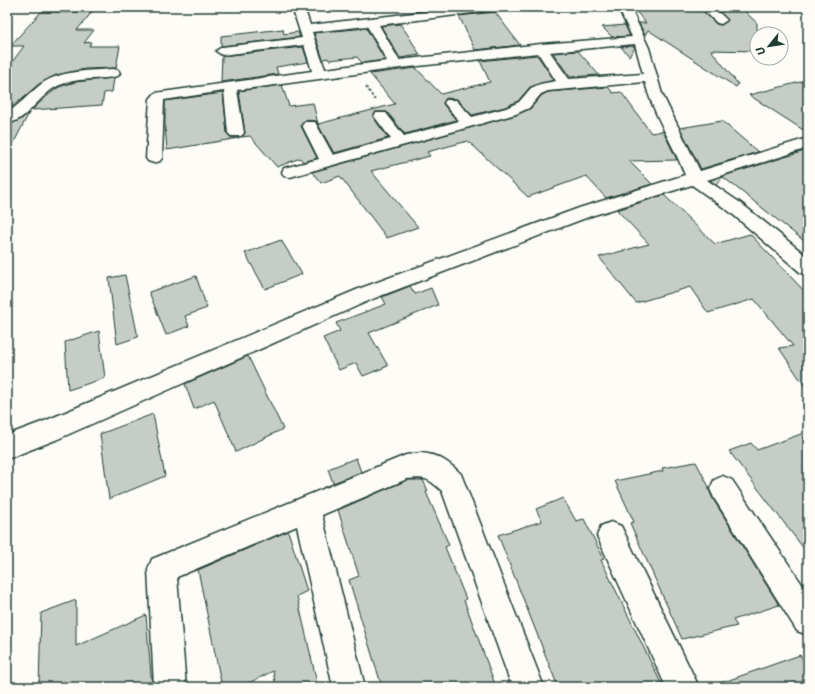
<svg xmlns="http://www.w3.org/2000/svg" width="815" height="694" viewBox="0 0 815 694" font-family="Sriracha,sans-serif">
  <rect width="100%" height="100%" fill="#fdfcf7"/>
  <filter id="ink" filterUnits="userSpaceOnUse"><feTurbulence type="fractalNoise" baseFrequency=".025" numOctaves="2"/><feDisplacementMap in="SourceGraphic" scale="8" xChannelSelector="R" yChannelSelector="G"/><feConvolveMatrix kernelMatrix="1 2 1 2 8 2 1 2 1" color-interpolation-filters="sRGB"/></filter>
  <g filter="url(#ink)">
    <!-- building -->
    <g fill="#c6cdc7" stroke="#1f3d34">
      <polygon points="632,7 699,7 716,24 721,25 728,20 715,7 740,7 757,23 757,51 711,50 738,84 736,87 648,30 645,35 639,23 646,23"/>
      <polygon points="41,12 92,12 77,30 94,30 84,43 91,42 89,46 120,46 116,68 85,69 56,75 39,84 7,111 7,69 24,46 10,46"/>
      <polygon points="495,12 520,45 475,50 459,16"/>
      <polygon points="400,24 408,35 420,55 400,58 381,26"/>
      <polygon points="625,25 630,36 612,37 602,27"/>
      <polygon points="366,28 385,60 362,63 357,57 329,60 328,58 323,59 314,33"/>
      <polygon points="283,29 284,34 298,32 300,37 221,46 221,36"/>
      <polygon points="634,46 635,48 629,56 621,47"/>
      <polygon points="303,47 308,62 276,67 278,74 221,82 222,56"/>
      <polygon points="578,51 599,75 570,77 553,53"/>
      <polygon points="537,55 554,80 530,87 518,101 505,107 472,115 457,99 446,98 443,104 456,120 405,134 387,112 376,112 373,117 388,138 334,153 316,121 305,120 301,126 317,158 303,162 300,158 277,167 250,136 242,137 245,133 239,91 282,85 289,106 313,103 318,124 395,104 370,74 416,68 441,94 490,82 480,61"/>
      <polygon points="114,78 112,92 104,93 102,105 32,110 47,96 59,87 75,82"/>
      <polygon points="808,80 808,133 749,95"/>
      <polygon points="608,87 613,93 621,92 651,133 663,131 677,160 629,161 652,184 606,198 586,176 528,197 468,141 427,152 430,156 371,171 418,227 387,238 340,176 321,183 312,172 516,115 530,109 542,95 548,92"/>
      <polygon points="223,93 227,133 231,138 239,138 167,150 165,126 165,101"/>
      <polygon points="29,113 7,156 7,125 20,120"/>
      <polygon points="722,121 758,152 701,169 680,128"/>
      <polygon points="808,150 808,244 723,177 716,185 710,180"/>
      <polygon points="664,195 715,244 750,234 808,295 808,391 779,348 793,346 754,299 708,313 690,287 636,303 599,257 649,244 617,210"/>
      <polygon points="281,240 302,274 265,289 245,253"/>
      <polygon points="125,275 138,337 117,344 109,278"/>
      <polygon points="196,276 207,308 185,316 189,326 166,335 149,292"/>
      <polygon points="410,286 415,294 431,288 438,305 369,333 388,366 363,376 356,363 339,370 323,338 340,331 336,323 386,304 382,297"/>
      <polygon points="99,331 105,378 68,390 65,342"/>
      <polygon points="248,356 283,429 236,452 214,400 194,409 185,384"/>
      <polygon points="153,414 165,476 109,499 100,434"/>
      <polygon points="801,434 808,443 808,554 729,451 751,443 757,450"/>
      <polygon points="356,458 361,472 333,483 328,469"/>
      <polygon points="696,462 709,487 709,490 713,499 779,605 733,620 737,626 682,639 630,523 634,522 615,481 663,471 662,468"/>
      <polygon points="407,480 423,480 428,491 426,492 449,545 445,547 466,599 464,600 496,687 382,687 349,580 359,576 338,510"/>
      <polygon points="563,498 576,521 584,519 604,559 601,560 663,687 558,687 498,535 542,521 536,509"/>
      <polygon points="288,531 307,591 297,596 318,687 276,687 273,671 241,687 222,687 198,570"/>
      <polygon points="76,600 76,646 146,615 152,687 39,687 41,613"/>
      <polygon points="800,655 808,668 808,687 719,687 718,684"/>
    </g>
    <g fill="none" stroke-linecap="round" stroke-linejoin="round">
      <!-- minor casing -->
      <g stroke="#1f3d34" stroke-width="3">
        <g id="minor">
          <path d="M 292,7 L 304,7 L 310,25 L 466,7 L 501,7 L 495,10 L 379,25 L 399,60 L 541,44 L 632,37 L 618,7 L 630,7 L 649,48 L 662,94 L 700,171 L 808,138 L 808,148 L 707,180 L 742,204 L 808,257 L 808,275 L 801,273 L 730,212 L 692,185 L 591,216 L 375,298 L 58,439 L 7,459 L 7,435 L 42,422 L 361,288 L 579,208 L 685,175 C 673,143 653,115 645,82 L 548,91 L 541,94 L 529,108 L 516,114 L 290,177 L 284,176 L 282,172 L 284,168 L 319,159 L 302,125 L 305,122 L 315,122 L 333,155 L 391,139 L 374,116 L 376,113 L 386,113 L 404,136 L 459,121 L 444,103 L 446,100 L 456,100 L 472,117 L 506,108 L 519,102 L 531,88 L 540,84 L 556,81 L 538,53 L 400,68 L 237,90 L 244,133 L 241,136 L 231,136 L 228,133 L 224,91 L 164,100 L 162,158 L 160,161 L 154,163 L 148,161 L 146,158 L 150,99 L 155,93 L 312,71 L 304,45 L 222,55 L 216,51 L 222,47 L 302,38 ZM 367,26 L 387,61 L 325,69 L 312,32 ZM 635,44 L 643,74 L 569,79 L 550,52 Z"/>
          <polygon points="700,7 713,7 727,20 721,24 717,23"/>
          <path d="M 113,69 L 118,70 L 120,73 L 118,76 C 96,81 71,76 51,90 C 36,101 26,120 7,124 L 7,113 C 19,105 29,94 40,85 C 60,70 89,71 113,69 Z"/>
          <path d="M 421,453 C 438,454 450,463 461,474 L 544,687 L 512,687 L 442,491 C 428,478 426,477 407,479 L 322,515 L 365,687 L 333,687 L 297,526 L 177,577 L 186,687 L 154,687 L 148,569 L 152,559 L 406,455 Z"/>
          <polygon points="723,476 732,480 808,593 808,635 797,631 714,498 710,489 714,480"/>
          <polygon points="611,522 621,526 699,687 666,687 597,536 601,526"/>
        </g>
      </g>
      <!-- path -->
      <polyline stroke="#1f3d34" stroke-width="1.5" stroke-dasharray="2.5 2" stroke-linecap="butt" points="366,87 375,100"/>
      <!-- minor -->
      <use href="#minor" fill="#fdfcf7" fill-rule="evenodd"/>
    </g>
  </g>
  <!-- margin -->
  <rect width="815" height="694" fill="none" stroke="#fdfcf7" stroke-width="24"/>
  <rect x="12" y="12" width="791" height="670" fill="none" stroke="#1f3d34" stroke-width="1.5" filter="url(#ink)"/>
  <!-- north arrow -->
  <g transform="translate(769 46) rotate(240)"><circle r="19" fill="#fdfcf7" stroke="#a4b0a9"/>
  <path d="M0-3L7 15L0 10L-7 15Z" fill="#1f3d34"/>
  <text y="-6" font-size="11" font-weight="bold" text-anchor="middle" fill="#1f3d34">U</text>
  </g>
</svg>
